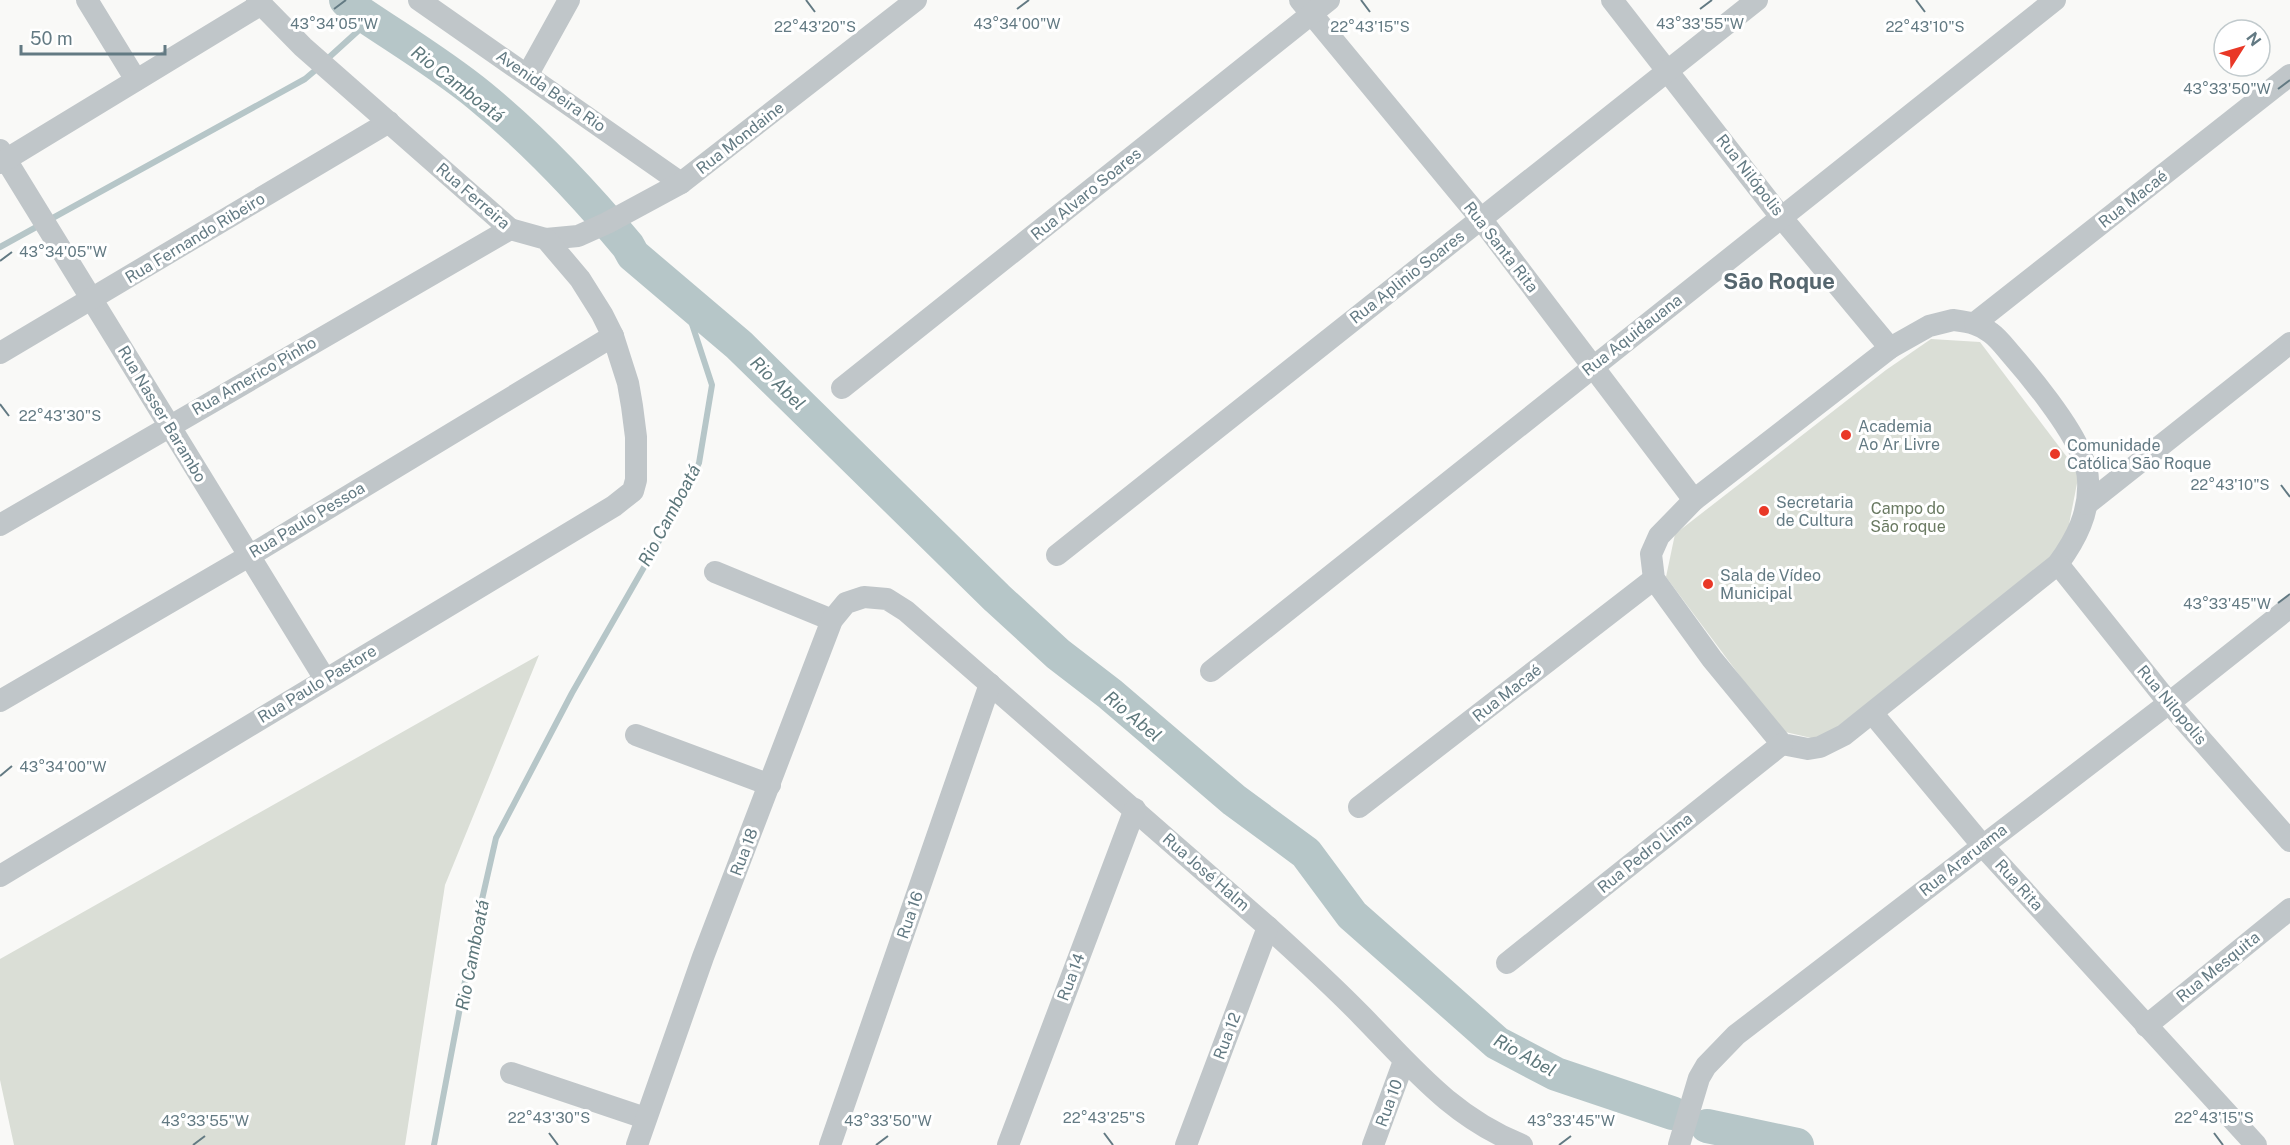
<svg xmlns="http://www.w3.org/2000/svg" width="2290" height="1145" viewBox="0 0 2290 1145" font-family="'Public Sans',sans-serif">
  <rect width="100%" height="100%" fill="#f9f9f7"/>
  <!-- green -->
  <g fill="#daded6">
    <polygon points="1931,339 1980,342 2079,473 2066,540 2059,558 1820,740 1781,731 1666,577 1675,534 1886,370"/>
    <polygon points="539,655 445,885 405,1145 14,1145 0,1080 0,959"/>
  </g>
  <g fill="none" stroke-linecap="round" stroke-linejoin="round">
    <!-- stream -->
    <g stroke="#b6c6c8" stroke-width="6">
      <polyline points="325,61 358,31 340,0"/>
      <polyline points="0,247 305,79 318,68"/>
      <polyline points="434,1145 473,939 496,838 572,693 659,541 699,463 712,385 691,321 633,255"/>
    </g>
    <!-- river -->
    <g stroke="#b6c6c8" stroke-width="34">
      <path d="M 346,0 L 356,10 C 397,38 441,64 480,96 C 535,141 583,192 628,246 L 633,255 L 739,345 L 997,598 L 1058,654 L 1110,694 L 1234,800 L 1306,853 L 1352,915 L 1497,1043 L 1556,1074 L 1672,1113"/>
      <polyline points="1707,1126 1797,1145"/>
    </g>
    <!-- minor -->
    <g stroke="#c0c6c9" stroke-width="22">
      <polyline points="87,0 136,80"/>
      <polyline points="419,0 681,183"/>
      <polyline points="1300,0 1481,219 1694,500"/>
      <polyline points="1612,0 1781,217 1890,348"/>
      <polyline points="528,74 569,0"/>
      <polyline points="0,150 325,679"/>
      <polyline points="0,163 260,5"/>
      <polyline points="546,239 578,236 607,223 681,183 916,0"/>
      <path d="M 1953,320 C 1967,322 1979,323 1991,333 C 1998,338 2004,346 2010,353 C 2031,377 2070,425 2081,454 C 2084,461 2088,472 2088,480 C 2090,513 2076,539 2058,564 L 1844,735 L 1820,747 L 1808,749 L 1782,744 L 1712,659 L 1654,579 L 1651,554 L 1659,536 L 1694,500 L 1890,348 L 1929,326 Z"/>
      <polyline points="1975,323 2290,75"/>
      <polyline points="0,353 389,122"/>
      <polyline points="842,388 1329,0"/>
      <polyline points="2087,504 2290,343"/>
      <polyline points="0,525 510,229"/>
      <polyline points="1057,555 1757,0"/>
      <polyline points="2058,564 2169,703 2290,841"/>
      <polyline points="715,572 832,620"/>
      <polyline points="1211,671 2055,0"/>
      <polyline points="0,701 249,556 613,336"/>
      <polyline points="1873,714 1982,845 2256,1145"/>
      <polyline points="636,735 770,785"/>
      <polyline points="1359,807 1654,579"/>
      <polyline points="0,876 614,506 633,491 636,480 636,437 632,406 628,383 613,336 602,314 580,279 546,239 510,229 303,47 257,0"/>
      <polyline points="1507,963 1782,744"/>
      <polyline points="2146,1026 2290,909"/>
      <polyline points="511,1073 645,1118"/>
      <path d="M 637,1145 L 703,957 L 832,620 L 846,603 L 864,597 L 887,599 L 906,611 L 1268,927 C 1300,956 1332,985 1362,1016 C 1413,1068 1452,1117 1522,1145"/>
      <polyline points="830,1145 990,684"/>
      <polyline points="1008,1145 1135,809"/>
      <polyline points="1186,1145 1268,927"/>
      <polyline points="1373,1145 1404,1061"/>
      <polyline points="1679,1145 1699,1078 1706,1066 1736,1035 2169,703 2290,607"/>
    </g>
  </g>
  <!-- ticks -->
  <path fill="none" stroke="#637a83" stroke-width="2" d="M 806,0 L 815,12M 1361,0 L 1370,12M 1916,0 L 1925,12M 334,9 L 346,0M 1017,9 L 1029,0M 1700,9 L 1712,0M 2278,89 L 2290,80M 0,261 L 12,252M 0,404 L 9,416M 2281,485 L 2290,497M 2278,603 L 2290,594M 0,776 L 12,766M 549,1133 L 558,1145M 1104,1133 L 1113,1145M 2214,1133 L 2223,1145M 193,1145 L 205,1136M 876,1145 L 888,1136M 1559,1145 L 1571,1136"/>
  <!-- markers -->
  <g fill="#e93827" stroke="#fff" stroke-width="2">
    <circle cx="1846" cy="435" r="6"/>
    <circle cx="2055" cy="454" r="6"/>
    <circle cx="1764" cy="511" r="6"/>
    <circle cx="1708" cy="584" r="6"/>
  </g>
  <g text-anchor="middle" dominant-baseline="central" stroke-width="6" stroke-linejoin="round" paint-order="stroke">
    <!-- street labels -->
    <g font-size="16" fill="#637a83" stroke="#fff">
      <text transform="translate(551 91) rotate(35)">Avenida Beira Rio</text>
      <text transform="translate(740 138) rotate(-38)">Rua Mondaine</text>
      <text transform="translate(1750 175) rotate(52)">Rua Nilópolis</text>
      <text transform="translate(1086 194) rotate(-39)">Rua Alvaro Soares</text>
      <text transform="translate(473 196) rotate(41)">Rua Ferreira</text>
      <text transform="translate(2133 199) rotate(-38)">Rua Macaé</text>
      <text transform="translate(195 238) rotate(-31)">Rua Fernando Ribeiro</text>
      <text transform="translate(1501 247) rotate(52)">Rua Santa Rita</text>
      <text transform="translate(1407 277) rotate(-38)">Rua Aplinio Soares</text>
      <text transform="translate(1632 335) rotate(-38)">Rua Aquidauana</text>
      <text transform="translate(254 376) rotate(-30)">Rua Americo Pinho</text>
      <text transform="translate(162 414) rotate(59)">Rua Nasser Barambo</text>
      <text transform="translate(307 520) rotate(-31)">Rua Paulo Pessoa</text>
      <text transform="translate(317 684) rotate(-31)">Rua Paulo Pastore</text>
      <text transform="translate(1507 693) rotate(-38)">Rua Macaé</text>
      <text transform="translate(2172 705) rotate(50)">Rua Nilopolis</text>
      <text transform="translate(744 852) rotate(-69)">Rua 18</text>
      <text transform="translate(1645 853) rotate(-39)">Rua Pedro Lima</text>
      <text transform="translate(1963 860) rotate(-38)">Rua Araruama</text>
      <text transform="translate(1206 872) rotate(41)">Rua José Halm</text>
      <text transform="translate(2019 885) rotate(48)">Rua Rita</text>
      <text transform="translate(910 915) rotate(-71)">Rua 16</text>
      <text transform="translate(2218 967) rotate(-39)">Rua Mesquita</text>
      <text transform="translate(1071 977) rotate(-69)">Rua 14</text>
      <text transform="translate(1227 1036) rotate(-69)">Rua 12</text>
      <text transform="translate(1389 1103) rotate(-70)">Rua 10</text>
    </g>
    <!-- poi labels -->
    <g font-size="16" fill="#637a83" stroke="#fff" text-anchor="start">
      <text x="1858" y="426">Academia<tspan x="1858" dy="18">Ao Ar Livre</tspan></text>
      <text x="2067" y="445">Comunidade<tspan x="2067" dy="18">Católica São Roque</tspan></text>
      <text x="1776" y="502">Secretaria<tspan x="1776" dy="18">de Cultura</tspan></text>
      <text x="1720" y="575">Sala de Vídeo<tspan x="1720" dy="18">Municipal</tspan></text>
    </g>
    <!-- park labels -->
    <g font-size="16" fill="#6a7a62" stroke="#fff">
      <text x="1908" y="508">Campo do<tspan x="1908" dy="18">São roque</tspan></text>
    </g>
    <!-- water labels -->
    <g font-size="18" font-style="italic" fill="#5e787c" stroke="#fff">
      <text transform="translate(458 84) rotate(38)">Rio Camboatá</text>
      <text transform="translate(778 383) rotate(44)">Rio Abel</text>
      <text transform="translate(669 515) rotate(-62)">Rio Camboatá</text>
      <text transform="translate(1133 716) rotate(40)">Rio Abel</text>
      <text transform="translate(472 955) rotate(-79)">Rio Camboatá</text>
      <text transform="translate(1525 1055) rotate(29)">Rio Abel</text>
    </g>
    <!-- district labels -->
    <g font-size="22" font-weight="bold" fill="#55666e" stroke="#fff">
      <text x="1779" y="281">São Roque</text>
    </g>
  </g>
  <g font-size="15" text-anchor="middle" fill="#637a83" stroke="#fff" stroke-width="6" stroke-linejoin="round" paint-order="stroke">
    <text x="334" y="29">43°34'05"W</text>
    <text x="1017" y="29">43°34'00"W</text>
    <text x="1700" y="29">43°33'55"W</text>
    <text x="815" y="32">22°43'20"S</text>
    <text x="1370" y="32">22°43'15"S</text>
    <text x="1925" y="32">22°43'10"S</text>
    <text x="2227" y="94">43°33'50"W</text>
    <text x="63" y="257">43°34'05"W</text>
    <text x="60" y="421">22°43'30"S</text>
    <text x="2230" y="490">22°43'10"S</text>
    <text x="2227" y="609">43°33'45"W</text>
    <text x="63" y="772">43°34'00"W</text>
    <text x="549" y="1123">22°43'30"S</text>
    <text x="1104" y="1123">22°43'25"S</text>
    <text x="2214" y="1123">22°43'15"S</text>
    <text x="205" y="1126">43°33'55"W</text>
    <text x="888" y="1126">43°33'50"W</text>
    <text x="1571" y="1126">43°33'45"W</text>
  </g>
  <!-- north arrow -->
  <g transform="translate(2242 48) rotate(53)"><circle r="28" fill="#ffffff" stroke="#c1cacd" stroke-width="1.5"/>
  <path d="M0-4.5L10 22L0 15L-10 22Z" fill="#e93827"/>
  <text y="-9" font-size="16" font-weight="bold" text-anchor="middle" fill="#637a83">N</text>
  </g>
  <!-- scale -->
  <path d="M21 45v9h144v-9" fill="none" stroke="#637a83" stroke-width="3"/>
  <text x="30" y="45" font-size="18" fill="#637a83" stroke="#ffffff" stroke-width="4.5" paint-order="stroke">50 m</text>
</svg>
